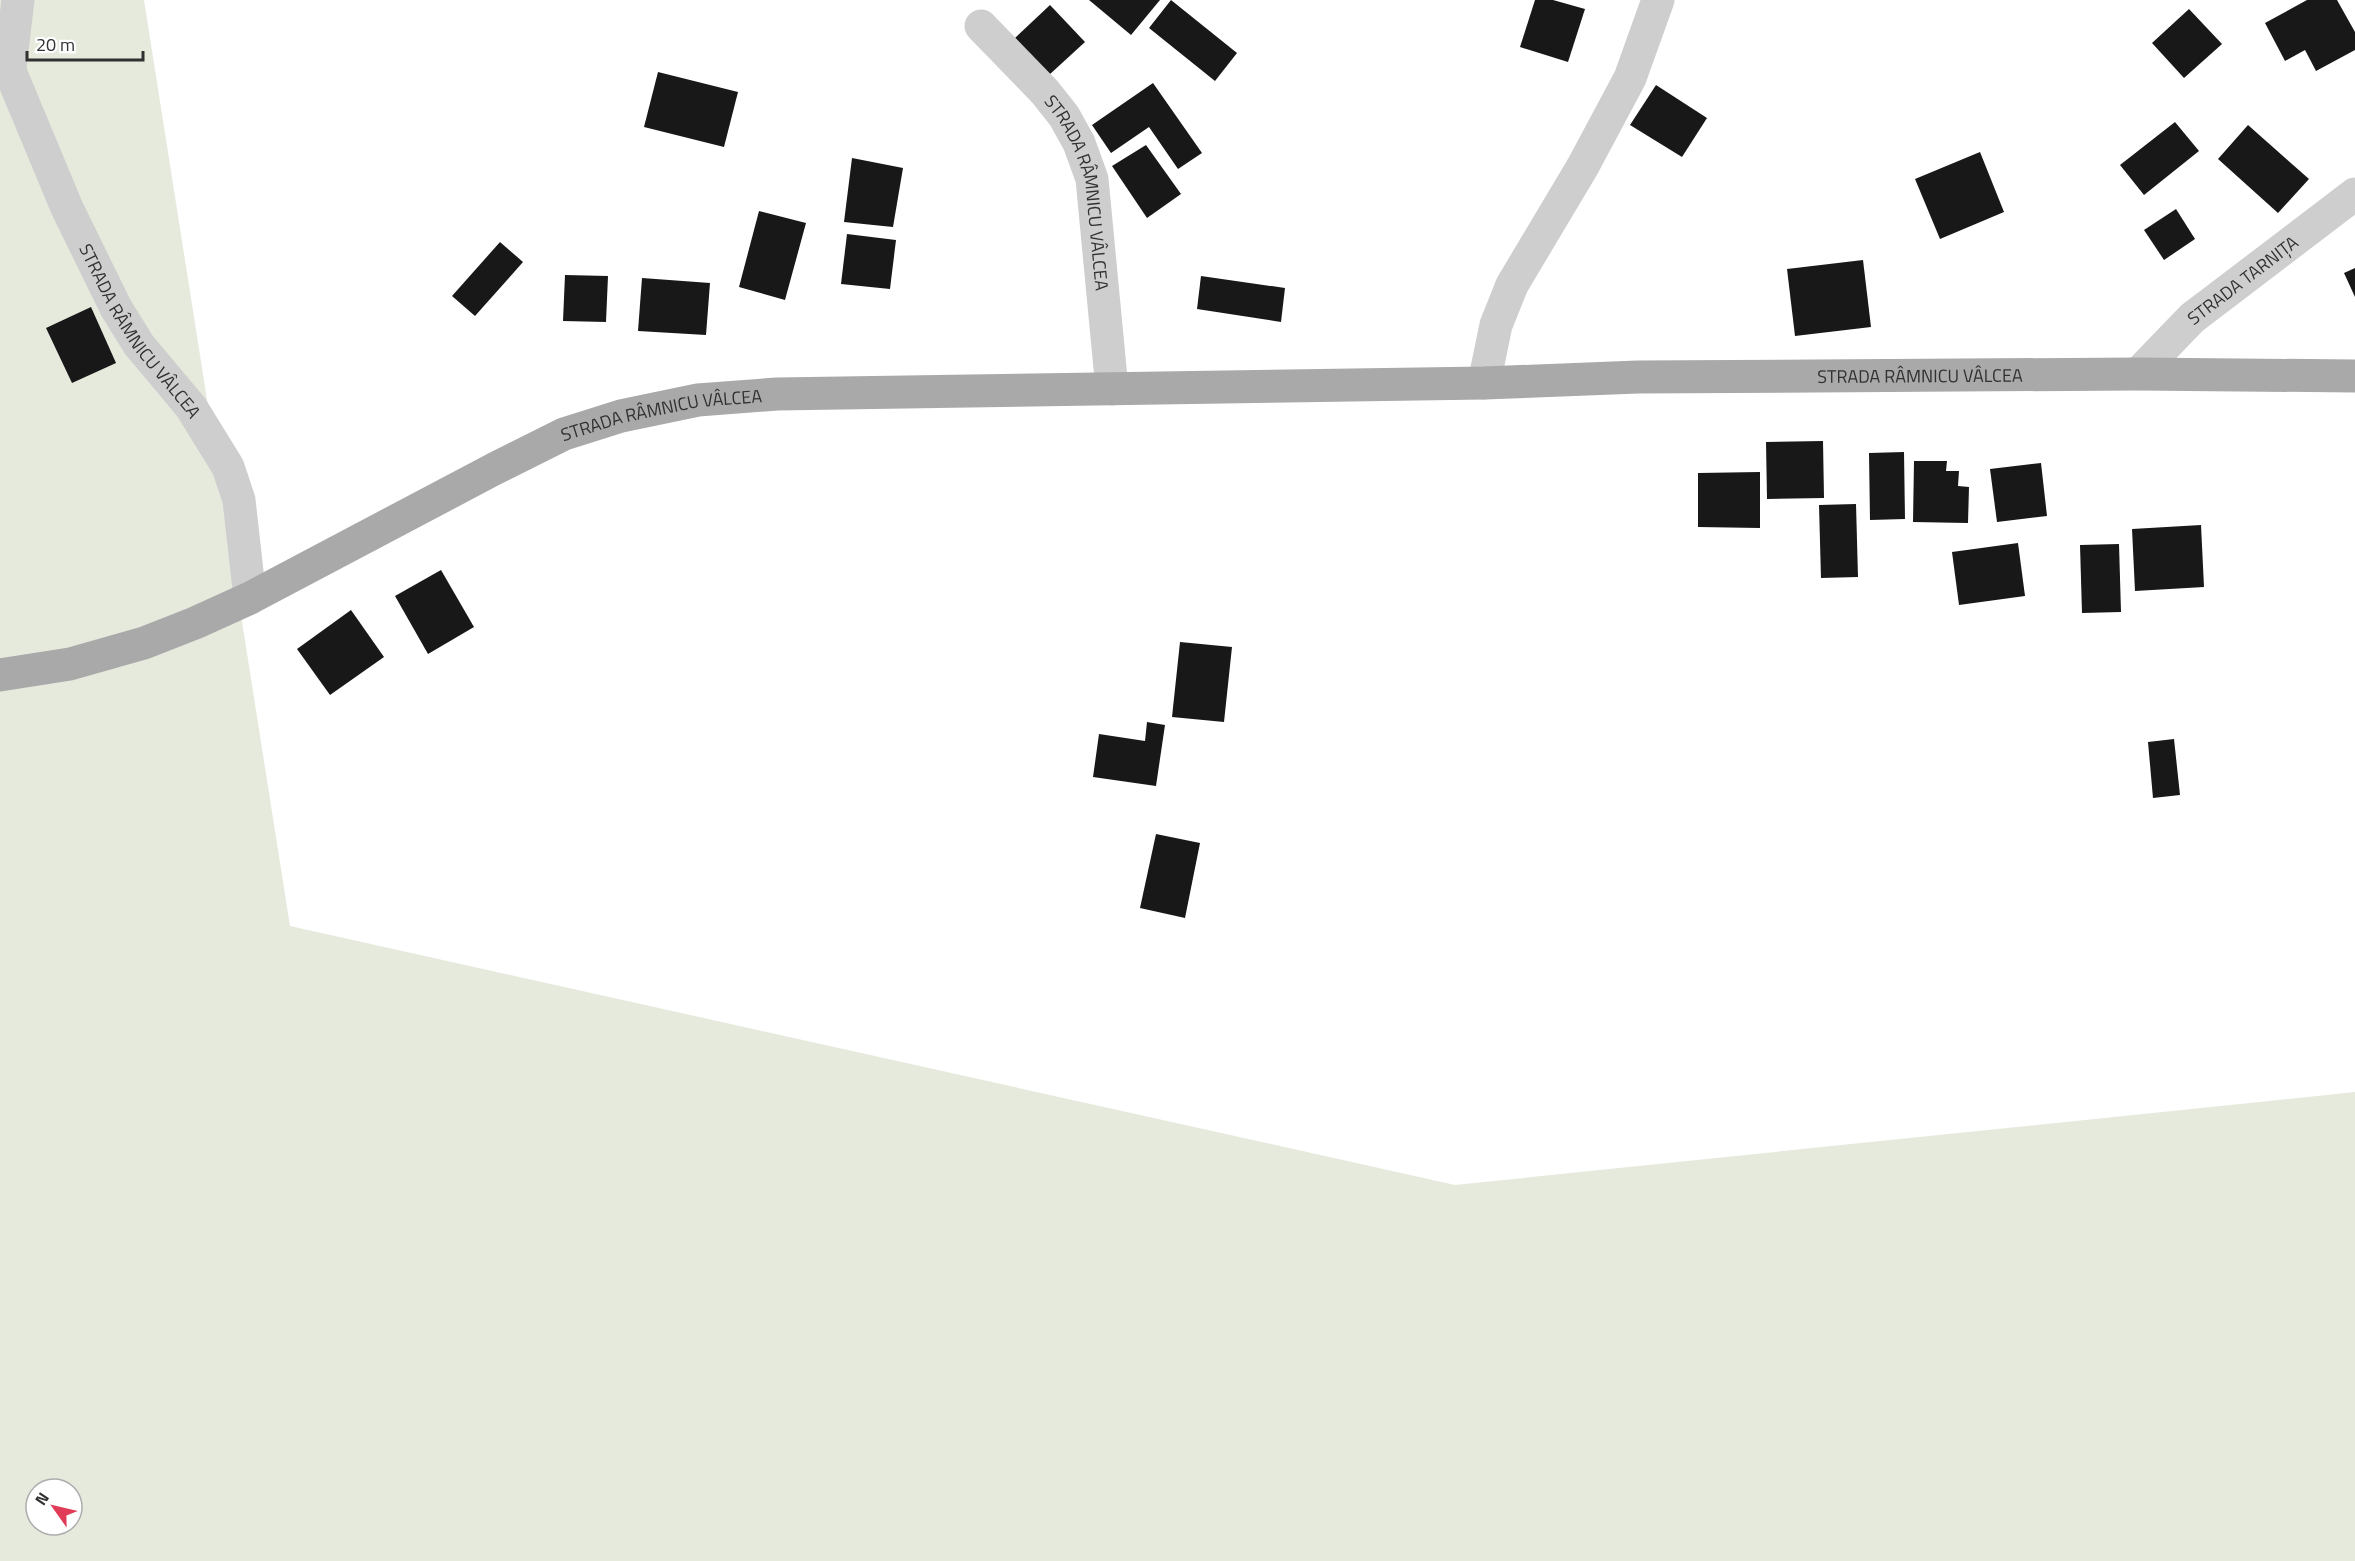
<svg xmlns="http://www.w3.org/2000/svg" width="2355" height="1561" viewBox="0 0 2355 1561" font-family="'Titillium Web',sans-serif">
  <rect width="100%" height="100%" fill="#fff"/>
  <!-- green -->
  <path fill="#e5eadd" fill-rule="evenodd" d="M 0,0 L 144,0 L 290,926 L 1455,1185 L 2355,1092 L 2355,1561 L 0,1561 ZM 36,1489 L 72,1489 L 72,1525 L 36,1525 Z"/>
  <!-- building -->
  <g fill="#181818">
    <polygon points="1089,0 1160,0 1131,35"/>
    <polygon points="1171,0 1237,53 1215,81 1149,28"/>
    <polygon points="1535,0 1553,0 1585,9 1568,62 1520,47"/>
    <polygon points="2307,0 2337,0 2355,32 2355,50 2316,71 2305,50 2285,61 2265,23"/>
    <polygon points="1050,5 1085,42 1049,75 1015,38"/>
    <polygon points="2189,9 2222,44 2184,78 2152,43"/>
    <polygon points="658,72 738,92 724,147 644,127"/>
    <polygon points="1153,83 1202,153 1178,169 1149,127 1111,153 1092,125"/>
    <polygon points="1656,85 1707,118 1682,157 1630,125"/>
    <polygon points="2175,122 2199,151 2144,195 2120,165"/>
    <polygon points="2248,125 2309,179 2278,213 2218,159"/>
    <polygon points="1146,145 1181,194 1147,218 1112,166"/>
    <polygon points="1980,152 2004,212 1940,239 1915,179"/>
    <polygon points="852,158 903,168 893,227 844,222"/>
    <polygon points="2176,209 2195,239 2164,260 2144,230"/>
    <polygon points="759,211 806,223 785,300 739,287"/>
    <polygon points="847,234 896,240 890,289 841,284"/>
    <polygon points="500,242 523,262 475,316 452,296"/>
    <polygon points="1863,260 1871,327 1795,336 1787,269"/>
    <polygon points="2355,268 2355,297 2344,273"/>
    <polygon points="565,275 608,276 606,322 563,321"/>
    <polygon points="1201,276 1285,288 1281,322 1197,309"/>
    <polygon points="642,278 710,283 706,335 638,331"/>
    <polygon points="91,307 116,363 72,383 46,328"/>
    <polygon points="1823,441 1824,498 1767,499 1766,442"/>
    <polygon points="1904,452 1905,519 1870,520 1869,453"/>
    <polygon points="1914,461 1947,461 1946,471 1959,471 1958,486 1969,487 1968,523 1913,522"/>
    <polygon points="2041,463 2047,516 1997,522 1990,469"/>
    <polygon points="1760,472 1760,528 1698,527 1698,473"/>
    <polygon points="1856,504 1858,577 1821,578 1819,505"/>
    <polygon points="2201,525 2204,587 2135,591 2132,529"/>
    <polygon points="2018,543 2025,596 1959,605 1952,552"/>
    <polygon points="2119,544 2121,612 2082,613 2080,545"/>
    <polygon points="441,570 474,627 428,654 395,596"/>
    <polygon points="351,610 384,657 330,695 297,649"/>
    <polygon points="1180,642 1232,647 1224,722 1172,717"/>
    <polygon points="1147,722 1165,725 1156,786 1093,777 1099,734 1145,741"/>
    <polygon points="2174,739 2180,795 2153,798 2148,742"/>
    <polygon points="1156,834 1200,843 1185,918 1140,908"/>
  </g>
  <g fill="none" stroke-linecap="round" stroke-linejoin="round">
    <!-- minor -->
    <g stroke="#cecece" stroke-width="33">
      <path id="s1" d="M 981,26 L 1045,92 L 1064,116 L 1079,143 L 1092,179 L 1112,389"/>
      <path id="s2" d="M 0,47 L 67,208 L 116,308 L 139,345 L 191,407 L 228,467 L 239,500 L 250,598"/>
      <polyline points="10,67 18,0"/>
      <path id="s3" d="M 2138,374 L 2192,318 L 2355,194"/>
      <polyline points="1484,383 1496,325 1512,285 1583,166 1630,78 1658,0"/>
    </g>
    <!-- primary -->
    <path stroke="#a9a9a9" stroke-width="33" id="s4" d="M 0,675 L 70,664 L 144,643 L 195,623 L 250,598 L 494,469 L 564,434 L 621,416 L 698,400 L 777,394 L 1484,383 L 1638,377 L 2138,374 L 2355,376"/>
  </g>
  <g text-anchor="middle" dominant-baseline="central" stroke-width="6" stroke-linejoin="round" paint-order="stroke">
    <!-- street labels -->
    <g font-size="18" fill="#313131" stroke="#fff">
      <text stroke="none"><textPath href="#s1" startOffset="201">STRADA RÂMNICU VÂLCEA</textPath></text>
      <text stroke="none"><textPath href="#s3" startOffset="141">STRADA TARNIȚA</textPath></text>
      <text stroke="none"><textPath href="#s2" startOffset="318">STRADA RÂMNICU VÂLCEA</textPath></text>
      <text stroke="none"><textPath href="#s4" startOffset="1978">STRADA RÂMNICU VÂLCEA</textPath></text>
      <text stroke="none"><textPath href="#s4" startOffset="717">STRADA RÂMNICU VÂLCEA</textPath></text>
    </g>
  </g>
  <!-- north arrow -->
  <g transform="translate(54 1507) rotate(304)"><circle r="28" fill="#ffffff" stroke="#adadad" stroke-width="1.5"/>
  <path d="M0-4.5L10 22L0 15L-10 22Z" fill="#e03c57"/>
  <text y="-9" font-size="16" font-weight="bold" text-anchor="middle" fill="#313131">N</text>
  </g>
  <!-- scale -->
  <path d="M27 51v9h116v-9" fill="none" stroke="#313131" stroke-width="3"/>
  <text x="36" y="51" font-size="18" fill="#313131" stroke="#ffffff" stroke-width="4.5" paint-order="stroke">20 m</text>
</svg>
